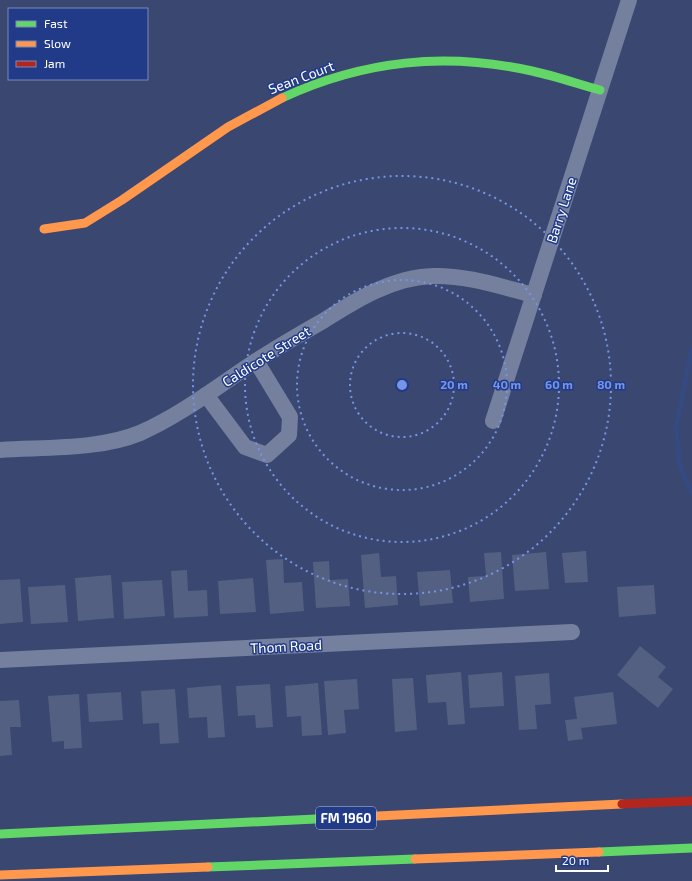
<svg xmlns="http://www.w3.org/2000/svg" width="692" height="881" viewBox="0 0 692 881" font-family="'Exo 2',sans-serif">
  <rect width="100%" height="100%" fill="#394771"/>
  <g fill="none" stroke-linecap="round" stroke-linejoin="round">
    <!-- stream -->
    <polyline stroke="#364a82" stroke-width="5" points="692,350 676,426 680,467 692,493"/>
  </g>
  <!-- building -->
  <g fill="#546082">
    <polygon points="586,551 588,582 565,583 562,553"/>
    <polygon points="501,552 504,599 470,602 468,577 486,576 484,553"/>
    <polygon points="546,552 549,589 515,591 512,555"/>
    <polygon points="379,553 381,577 396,576 398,605 365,608 361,555"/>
    <polygon points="283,559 284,583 302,582 304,611 270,614 266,560"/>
    <polygon points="329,561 330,580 348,579 350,606 316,608 313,562"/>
    <polygon points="187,570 188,591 207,590 208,616 174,618 171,571"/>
    <polygon points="450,570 453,603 420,606 417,572"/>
    <polygon points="111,575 114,618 78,621 75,578"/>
    <polygon points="253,578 256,612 220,614 218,581"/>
    <polygon points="20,579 23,622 0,624 0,580"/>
    <polygon points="162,580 165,616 124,619 122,582"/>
    <polygon points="65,585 68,622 31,624 28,587"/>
    <polygon points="654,585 656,614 619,617 617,587"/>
    <polygon points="640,646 666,667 658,677 673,689 658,708 617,675"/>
    <polygon points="461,672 465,724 448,725 446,702 428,703 426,675"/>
    <polygon points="502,672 504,706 470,708 468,675"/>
    <polygon points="549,673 551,704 535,705 537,729 519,730 515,676"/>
    <polygon points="413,678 417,730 395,732 392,679"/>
    <polygon points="357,679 359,709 344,710 346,733 328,735 324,681"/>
    <polygon points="318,683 322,735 302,736 301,716 287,717 285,686"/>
    <polygon points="270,684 273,727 256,728 255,715 238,716 236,686"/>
    <polygon points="221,685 225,737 208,738 207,717 189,718 187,688"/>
    <polygon points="175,689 179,743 160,744 159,723 143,724 141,691"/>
    <polygon points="121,692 123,720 89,722 87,694"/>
    <polygon points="613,692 617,724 581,728 583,739 568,741 565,720 577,719 574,697"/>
    <polygon points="79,694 82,748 64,749 64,741 52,742 48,696"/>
    <polygon points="19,700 21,727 10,727 12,755 0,756 0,701"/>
  </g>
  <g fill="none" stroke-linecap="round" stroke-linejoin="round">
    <!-- street -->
    <g stroke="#757f9e" stroke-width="16">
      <polyline points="206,395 245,447 267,455 289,435 290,417 256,361"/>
      <polyline points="493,421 629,0"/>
      <path d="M 0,450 C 44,447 99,450 140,433 C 181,415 218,386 256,361 C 278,347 300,334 323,321 C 356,300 393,277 433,276 C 467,275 501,287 534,295"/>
      <polyline points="0,660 572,632"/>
    </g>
    <!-- fast -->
    <g stroke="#63d668" stroke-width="9">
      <path d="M 282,98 C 364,60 445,52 532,71 C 555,76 578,84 600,90"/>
      <polyline points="0,834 357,817"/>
      <polyline points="599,852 692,848"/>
      <polyline points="208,867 415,859"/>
    </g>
    <!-- slow -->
    <g stroke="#ff974d" stroke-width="9">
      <polyline points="44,229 85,223 122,200 228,127 282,98"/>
      <polyline points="357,817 622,804"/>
      <polyline points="415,859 599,852"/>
      <polyline points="0,875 208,867"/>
    </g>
    <!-- jam -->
    <polyline stroke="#b3261e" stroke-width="9" points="622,804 692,801"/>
  </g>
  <!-- distance rings -->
  <g fill="none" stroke="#7795e8" stroke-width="2" stroke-dasharray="2 4">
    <circle cx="402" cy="385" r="52"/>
    <circle cx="402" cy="385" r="105"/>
    <circle cx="402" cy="385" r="157"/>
    <circle cx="402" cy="385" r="209"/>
  </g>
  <g text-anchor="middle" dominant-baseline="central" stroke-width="3" stroke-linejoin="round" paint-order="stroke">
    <!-- shield labels -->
    <rect fill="#213b89" stroke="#bcc4dc" stroke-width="1" x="316" y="807" width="60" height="22" rx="3"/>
    <g font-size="13" font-weight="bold" fill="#fff">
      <text x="346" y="818">FM 1960</text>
    </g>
    <!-- street labels -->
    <g font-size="14" fill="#fff" stroke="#213b89">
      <text transform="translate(301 77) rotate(-21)">Sean Court</text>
      <text transform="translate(561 210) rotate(-72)">Barry Lane</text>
      <text transform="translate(266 356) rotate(-32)">Caldicote Street</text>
      <text transform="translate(286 646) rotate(-3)">Thom Road</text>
    </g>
  </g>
  <circle cx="402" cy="385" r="6" fill="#7795e8" stroke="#213b89" stroke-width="2"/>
  <g font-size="12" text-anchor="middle" font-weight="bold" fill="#7795e8" stroke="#213b89" stroke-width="3" stroke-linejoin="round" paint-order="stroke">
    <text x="454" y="389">20 m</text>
    <text x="507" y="389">40 m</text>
    <text x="559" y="389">60 m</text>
    <text x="611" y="389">80 m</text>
  </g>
  <!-- legend -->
  <rect x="8" y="8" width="140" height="72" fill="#213b89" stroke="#7a89b8"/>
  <rect x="16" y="21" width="20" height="6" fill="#63d668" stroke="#7a89b8"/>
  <text x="44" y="28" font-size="12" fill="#ffffff">Fast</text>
  <rect x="16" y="41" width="20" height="6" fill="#ff974d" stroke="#7a89b8"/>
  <text x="44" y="48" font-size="12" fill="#ffffff">Slow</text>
  <rect x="16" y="61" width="20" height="6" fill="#b3261e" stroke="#7a89b8"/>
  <text x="44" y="68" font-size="12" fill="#ffffff">Jam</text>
  <!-- scale -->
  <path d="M556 865v6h52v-6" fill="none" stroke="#ffffff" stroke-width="2"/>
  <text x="562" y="865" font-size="12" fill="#ffffff" stroke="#213b89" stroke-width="3" paint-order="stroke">20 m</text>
</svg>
